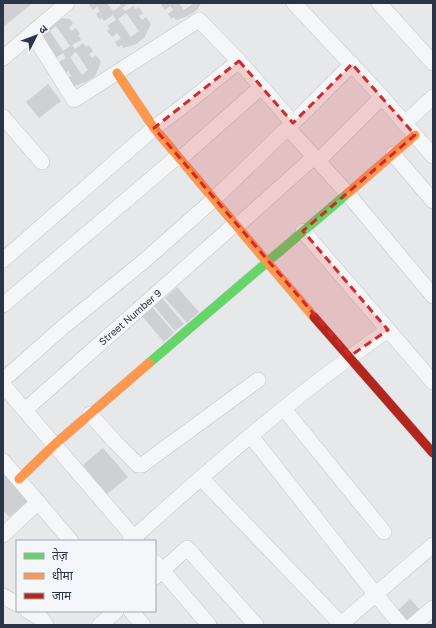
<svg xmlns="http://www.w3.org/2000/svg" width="436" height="628" viewBox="0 0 436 628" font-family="'Golos Text','Noto Sans Devanagari',sans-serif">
  <rect width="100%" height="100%" fill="#e6e8ea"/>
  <!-- building -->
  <g fill="#ced0d3" fill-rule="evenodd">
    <polygon points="3,3 33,3 3,27"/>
    <path d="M 88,3 L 107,3 L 113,11 L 121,6 L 119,3 L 129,3 L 122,8 L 125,11 L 133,6 L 136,9 L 139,7 L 143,13 L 139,16 L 142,20 L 146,17 L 151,24 L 144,38 L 136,44 L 123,48 L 122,45 L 118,47 L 115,42 L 121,38 L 117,33 L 112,37 L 107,31 L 110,29 L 107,26 L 116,20 L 113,15 L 104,21 L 102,18 L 100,20 L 96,14 L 100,11 L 97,7 L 93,10 ZM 126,13 L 139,31 L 131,37 L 118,19 Z"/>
    <polygon points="160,3 179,3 184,10 193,4 192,3 201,3 197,10 188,16 176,20 174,17 171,19 168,14 173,10 170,6 165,10"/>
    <path d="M 60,18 L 70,19 L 73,24 L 69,27 L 71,31 L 76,28 L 80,34 L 78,35 L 81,40 L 72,45 L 75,49 L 83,43 L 86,47 L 89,45 L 93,51 L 89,54 L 92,58 L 96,55 L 101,62 L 95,76 L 86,82 L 74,86 L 65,80 L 71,76 L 68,71 L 62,75 L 57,63 L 66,58 L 63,53 L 54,59 L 38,39 L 44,29 ZM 56,26 L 70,46 L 63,51 L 50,31 ZM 76,52 L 88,70 L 82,75 L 70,57 Z"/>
    <polygon points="48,84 61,101 39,118 26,102"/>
    <polygon points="177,287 199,312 187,323 165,298"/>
    <polygon points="162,298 184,324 175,331 154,306"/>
    <polygon points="152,307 174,333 164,342 142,316"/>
    <polygon points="103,448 128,477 107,494 83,465"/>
    <polygon points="7,473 30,500 9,517 3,510 3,477"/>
    <polygon points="410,599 423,613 410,624 398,610"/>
  </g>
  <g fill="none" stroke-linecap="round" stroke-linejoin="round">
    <!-- street casing -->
    <g stroke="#c4c6c8" stroke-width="16">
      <g id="street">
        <polyline points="294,3 382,97 433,156"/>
        <polyline points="379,3 433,63"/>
        <polyline points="32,33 74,100 199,20 239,61 293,123"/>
        <polyline points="3,58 67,3"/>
        <polyline points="3,117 42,162"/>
        <polyline points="405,123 433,97"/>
        <polyline points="288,128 347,193 433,296"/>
        <polyline points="393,154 433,201"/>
        <polyline points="180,159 261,87"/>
        <polyline points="318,161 382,97"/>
        <polyline points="237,226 314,157"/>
        <polyline points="303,231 433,382"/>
        <polyline points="3,260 154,128 191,100 239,61"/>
        <polyline points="3,305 178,156"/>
        <polyline points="3,380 63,327 144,261 214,199 293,123 352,64"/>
        <polyline points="3,385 137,541"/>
        <polyline points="284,409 384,532"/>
        <polyline points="25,410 235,224"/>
        <polyline points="90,414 116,443 138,465 142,465 258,380"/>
        <polyline points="251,436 376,595 401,625"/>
        <polyline points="3,461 71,541"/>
        <polyline points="201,478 341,624"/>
        <polyline points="3,535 38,502"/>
        <path d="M 130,541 C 212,467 297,393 388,330"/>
        <polyline points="155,562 209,625"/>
        <polyline points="155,577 187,548 256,625"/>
        <polyline points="3,596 17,604"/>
        <polyline points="28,611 42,619 46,625"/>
        <polyline points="131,611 143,625"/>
        <polyline points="100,625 116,611"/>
        <polyline points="340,625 433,545"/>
        <polyline points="413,625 433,608"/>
      </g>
    </g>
    <!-- fast casing -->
    <g stroke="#c4c6c8" stroke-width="10">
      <polyline id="fast" points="149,363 348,193"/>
    </g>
    <!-- slow casing -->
    <g stroke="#c4c6c8" stroke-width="10">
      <g id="slow">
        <polyline points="117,73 154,128 267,262 314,317"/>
        <polyline points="348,193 415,135"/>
        <polyline points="19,479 54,445 149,363"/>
      </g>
    </g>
    <!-- jam casing -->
    <g stroke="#c4c6c8" stroke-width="10">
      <polyline id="jam" points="314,317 433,453"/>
    </g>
    <!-- street -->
    <use href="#street" stroke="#f5f6f7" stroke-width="15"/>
    <!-- fast -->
    <use href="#fast" stroke="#63d668" stroke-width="9"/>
    <!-- slow -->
    <use href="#slow" stroke="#ff974d" stroke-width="9"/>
    <!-- jam -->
    <use href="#jam" stroke="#b3261e" stroke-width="9"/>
  </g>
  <!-- marked area -->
  <path fill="#d62828" fill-opacity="0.2" stroke="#d62828" stroke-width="3" stroke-dasharray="8 5" stroke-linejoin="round" d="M 239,61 L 293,123 L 352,64 L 415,135 L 303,231 L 388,330 L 350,356 L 154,128 Z"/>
  <g text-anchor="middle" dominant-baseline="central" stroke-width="3.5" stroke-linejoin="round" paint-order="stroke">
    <!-- street labels -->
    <g font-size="10" fill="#2b3445" stroke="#f4f6f9">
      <text transform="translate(130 317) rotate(-41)">Street Number 9</text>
    </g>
  </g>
  <!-- border -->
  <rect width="436" height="628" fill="none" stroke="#2b3445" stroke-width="8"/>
  <!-- legend -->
  <rect x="16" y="540" width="140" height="72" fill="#f4f6f9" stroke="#a4a8b1"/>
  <rect x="24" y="553" width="20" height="6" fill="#63d668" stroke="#a4a8b1"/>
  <text x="52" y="560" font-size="12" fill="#2b3445">तेज़</text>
  <rect x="24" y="573" width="20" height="6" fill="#ff974d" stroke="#a4a8b1"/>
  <text x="52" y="580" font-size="12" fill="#2b3445">धीमा</text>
  <rect x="24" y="593" width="20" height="6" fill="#b3261e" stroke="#a4a8b1"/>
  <text x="52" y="600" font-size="12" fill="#2b3445">जाम</text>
  <!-- north arrow -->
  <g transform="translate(36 36) rotate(48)" stroke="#f4f6f9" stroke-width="3" paint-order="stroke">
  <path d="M0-3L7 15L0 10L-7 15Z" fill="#2b3445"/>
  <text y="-6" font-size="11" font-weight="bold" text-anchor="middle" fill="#2b3445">उ</text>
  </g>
</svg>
